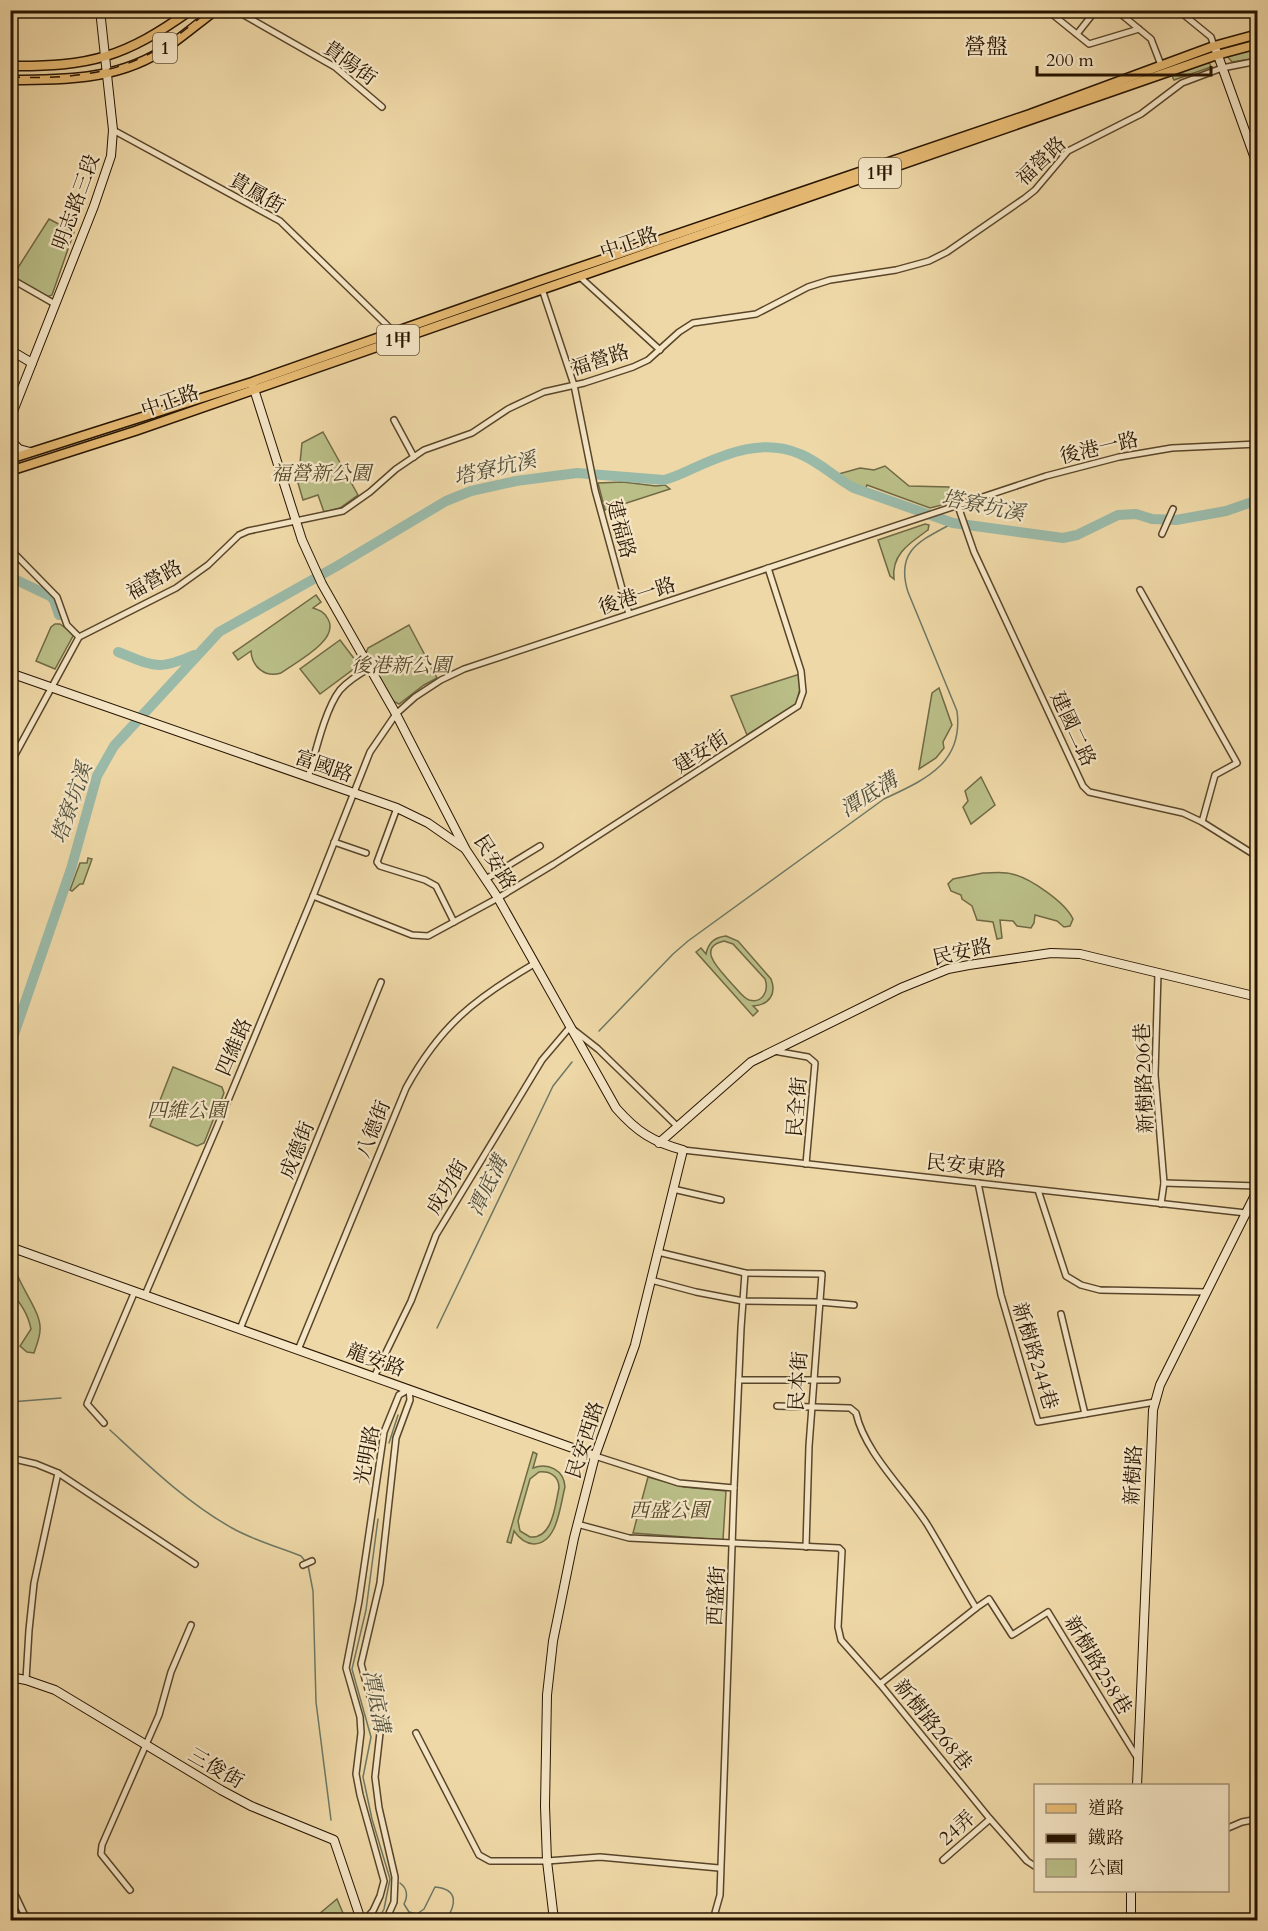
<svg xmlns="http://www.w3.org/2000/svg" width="1268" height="1931" viewBox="0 0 1268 1931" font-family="Cardo,'Noto Serif TC',serif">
  <rect width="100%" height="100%" fill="#efd8a7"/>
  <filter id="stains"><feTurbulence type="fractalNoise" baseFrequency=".00333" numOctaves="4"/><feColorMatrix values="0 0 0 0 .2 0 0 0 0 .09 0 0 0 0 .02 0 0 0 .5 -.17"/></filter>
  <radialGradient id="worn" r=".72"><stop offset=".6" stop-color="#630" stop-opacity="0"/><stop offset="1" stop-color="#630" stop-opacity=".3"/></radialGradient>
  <!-- green -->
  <g fill="#babe87" stroke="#706944" stroke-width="1.5" fill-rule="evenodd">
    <polygon points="1257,49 1257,58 1232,62 1227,56"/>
    <polygon points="1209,62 1211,67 1174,80 1172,76"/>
    <polygon points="49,219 74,232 52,295 47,297 12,277"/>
    <polygon points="323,432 358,495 340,508 324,512 318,495 303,500 298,483 302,443"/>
    <polygon points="885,466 909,486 949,487 954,502 930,508 867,485 865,490 853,486 835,475 860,468 874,470"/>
    <polygon points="623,482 656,486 665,485 670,489 605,510 598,483"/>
    <path d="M 925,524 L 929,525 L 928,530 C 910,543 891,554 894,579 L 890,576 L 878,540 Z"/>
    <path d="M 316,595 L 321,602 L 313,608 C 319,610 325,612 328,619 C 340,640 296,662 281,673 C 265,678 252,667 251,651 L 238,660 L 233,653 Z"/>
    <polygon points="60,624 71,632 73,636 55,669 36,661 51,627 55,624"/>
    <polygon points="409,625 437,678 424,685 399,704 393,701 366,653 368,648"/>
    <polygon points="340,640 359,665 320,694 300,669"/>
    <polygon points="800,674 801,685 796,704 747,735 731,696"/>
    <polygon points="939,688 952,725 943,742 944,748 936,758 919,769 932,693"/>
    <polygon points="981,777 995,805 971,824 963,807 968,801 965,791"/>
    <polygon points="88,858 92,859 83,884 80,884 72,891 70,890 80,863 87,863"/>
    <path d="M 983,873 C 992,873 1003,871 1012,874 C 1030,878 1065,902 1073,919 L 1070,926 L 1064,927 L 1057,921 L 1035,915 L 1034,923 L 1031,928 L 1017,926 L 1013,921 L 1000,920 L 1002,938 L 997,939 L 993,922 L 977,920 L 972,906 L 962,899 L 961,895 L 951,891 L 948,884 L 953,879 Z"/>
    <path d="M 726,936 L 738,941 L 771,979 C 777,994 769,1005 753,1006 L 758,1011 L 753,1016 L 696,952 L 701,948 L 706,954 C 708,943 715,937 726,936 ZM 724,941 L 733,944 L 765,979 C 769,990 763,1004 749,1000 C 743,998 737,989 732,984 C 723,973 694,948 724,941 Z"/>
    <polygon points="173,1067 222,1087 224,1093 204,1143 197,1146 150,1126"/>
    <path d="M 11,1254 L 13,1255 C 12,1280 42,1309 40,1330 C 40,1338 36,1346 34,1353 L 27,1352 L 20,1346 L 31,1329 C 28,1314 21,1304 11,1292 Z"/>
    <path d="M 533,1452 L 537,1454 L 533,1468 C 548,1462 564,1470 565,1487 C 560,1505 558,1543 534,1544 C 526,1544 519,1538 514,1531 L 511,1543 L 507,1542 ZM 539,1472 C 550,1471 559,1476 559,1488 C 555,1505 553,1539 530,1537 L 520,1531 L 518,1521 L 530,1479 Z"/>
    <polygon points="648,1477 684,1487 726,1491 723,1540 633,1533"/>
    <polygon points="337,1899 346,1920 312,1920"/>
  </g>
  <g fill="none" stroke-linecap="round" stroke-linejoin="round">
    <!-- stream -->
    <g stroke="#6c7865" stroke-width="1.5">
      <path d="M 599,1031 L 673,954 L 688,941 L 884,799 C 924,780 964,764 957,711 L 908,592 C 895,550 920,541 953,523"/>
      <polyline points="437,1328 553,1086 572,1062"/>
      <polyline points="10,1402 61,1398"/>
      <path d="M 110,1430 C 148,1465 186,1502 232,1528 C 253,1540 278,1547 301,1556 L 305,1561"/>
      <polyline points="389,1443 398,1415"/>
      <polyline points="378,1519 366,1610 352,1669 371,1737 363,1777 372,1819 390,1879 384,1909 378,1920"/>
      <polyline points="308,1565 313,1591 316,1702 331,1820"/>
      <path d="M 400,1883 C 408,1889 408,1896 404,1904 L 409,1912 L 417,1914 L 424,1909 L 435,1887 C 459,1889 456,1905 446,1920"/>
    </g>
    <!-- river -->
    <g stroke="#9abaa9" stroke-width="10">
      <polyline points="10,577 50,596 54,600 59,615"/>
      <path d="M 118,652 C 154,666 157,671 194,655"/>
      <path d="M 10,1046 L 71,869 L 97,776 L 114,746 L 219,632 L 337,566 L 446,501 L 471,491 L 516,481 L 577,473 L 664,480 C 675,477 683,473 694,468 C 727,453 764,438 800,454 C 820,462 835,478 854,488 L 953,523 L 1063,538 L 1077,535 L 1118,515 L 1136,514 L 1152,519 L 1176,520 L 1226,511 L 1258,500"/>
    </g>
    <!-- street casing -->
    <g stroke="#59452a" stroke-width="8">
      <g id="street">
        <polyline points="235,10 335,67 382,107"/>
        <polyline points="1047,10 1089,44 1139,29"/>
        <polyline points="1116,10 1151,39 1161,65"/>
        <polyline points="1178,10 1211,37 1214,46"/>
        <polyline points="1077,34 1096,10"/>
        <polyline points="113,130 280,221 394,332"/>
        <polyline points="580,277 660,350"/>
        <polyline points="13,280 55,304"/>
        <polyline points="542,289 574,385 595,490 629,614"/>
        <polyline points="394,420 414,457"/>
        <polyline points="958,506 974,552 1083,786 1089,792 1183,813 1202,822 1258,857"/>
        <polyline points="1162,534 1173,509"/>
        <polyline points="10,549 57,597 67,625 79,637"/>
        <polyline points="1140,590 1237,763 1215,775 1202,822"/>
        <polyline points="10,764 79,637 176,588 208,565 239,535 248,531 343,511 370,492 396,469 424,450 472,433 508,409 544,392 584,383 633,367 648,360 679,332 693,323 756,314 808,287 830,280 896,270 929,261 947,252 1025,198 1035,190 1068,151 1141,114 1182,83 1222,68 1258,61"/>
        <path d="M 308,778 C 315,754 325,709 340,690 C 349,680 359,674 370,668"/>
        <polyline points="397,808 377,862 380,866 425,880 436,886 454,922"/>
        <polyline points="334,842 366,853"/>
        <polyline points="486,879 540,846"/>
        <polyline points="313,896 412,935 428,936 498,898 554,864 798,706 803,692 801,671 768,568"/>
        <polyline points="1158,973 1155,1075 1164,1183 1161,1204"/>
        <polyline points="774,1051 808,1057 815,1063 806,1164"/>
        <polyline points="683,1150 1246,1213"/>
        <polyline points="978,1183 1001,1295 1038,1422 1155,1402"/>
        <polyline points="1164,1183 1258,1186"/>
        <polyline points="673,1189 721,1200"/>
        <polyline points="1038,1190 1066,1276 1081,1285 1100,1290 1206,1292"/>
        <polyline points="658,1252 745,1273 822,1274 809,1446 806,1547"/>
        <polyline points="651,1280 696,1292 743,1301 819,1302 854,1305"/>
        <polyline points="145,1295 217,1127 313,896 370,752 396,714 415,697 441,680 464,669 1046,476 1119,457 1172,448 1258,444"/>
        <polyline points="1061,1314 1085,1414"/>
        <polyline points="240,1329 381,982"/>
        <path d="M 298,1350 L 406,1088 C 440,1026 474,999 534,964"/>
        <polyline points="374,1377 411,1301 436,1235 542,1060 570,1027 598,1049 678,1127"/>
        <polyline points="739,1380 837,1380"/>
        <path d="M 777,1406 L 850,1408 L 856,1413 C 865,1453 905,1490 927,1524 C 944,1552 959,1580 976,1608 L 880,1684 L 990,1819 L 1027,1861 L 1036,1867"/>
        <polyline points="104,1423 87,1404 135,1291"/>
        <polyline points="595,1456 679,1483 734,1488"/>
        <polyline points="10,1458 36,1464 58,1473 195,1564"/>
        <polyline points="577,1524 629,1538 839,1548 842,1551 838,1627 841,1640 880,1684"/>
        <polyline points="303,1565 312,1561"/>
        <polyline points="976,1608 989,1599 1012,1635 1048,1612 1138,1759"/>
        <polyline points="26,1680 29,1630 34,1583 58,1473"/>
        <polyline points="416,1733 479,1855 490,1861 547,1861 600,1857 719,1868"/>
        <polyline points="1228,1828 1242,1822 1258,1819"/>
        <polyline points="943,1860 990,1819"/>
        <polyline points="10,1884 27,1920"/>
        <polyline points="130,1890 101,1854 102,1845 159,1715 171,1672 191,1625"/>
        <polyline points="678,1919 754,1920"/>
        <polyline points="365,1920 373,1911 380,1896 384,1881 360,1795 356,1774 361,1733 360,1717 346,1668 359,1601 384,1432 399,1395 409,1389 410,1400 396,1438 380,1583 361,1664 380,1733 375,1777 379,1808 395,1877 394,1902 386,1920"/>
        <polyline points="713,1920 720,1895 734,1488 741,1328 745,1273"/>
        <polyline points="809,1920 815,1920"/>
      </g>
    </g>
    <!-- secondary casing -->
    <g stroke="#271400" stroke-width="10">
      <g id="secondary">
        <polyline points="1216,50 1258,167"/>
        <polyline points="10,350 32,363"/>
        <path d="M 253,386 L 302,540 L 322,584 L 396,714 L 466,850 L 498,898 L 616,1108 C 637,1132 653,1142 683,1150 L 635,1345 L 595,1456 L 574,1538 L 553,1641 L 547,1695 L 545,1806 L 547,1861 L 554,1920"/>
        <polyline points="10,419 94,206 111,156 113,130 100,10"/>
        <polyline points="10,440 19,449 30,452"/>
        <polyline points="10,673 397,808 428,823 464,848"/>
        <polyline points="659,1143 751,1062 901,988 948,969 969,965 1051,953 1080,954 1258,997"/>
        <polyline points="10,1247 595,1456"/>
        <polyline points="10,1677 26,1680 55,1690 221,1790 251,1806 334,1840 361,1920"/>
        <polyline points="1137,1786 1153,1410 1160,1385 1258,1189"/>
        <polyline points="1131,1890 1131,1920"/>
      </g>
    </g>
    <!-- primary casing -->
    <g stroke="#271400" stroke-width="11">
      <g id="primary">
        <path d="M 10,66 C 91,67 125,57 191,10"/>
        <path d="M 10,80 C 62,80 115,80 160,52 C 179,40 197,24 216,10"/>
        <polyline points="10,459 252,382 539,281 1030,114 1214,46 1258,34"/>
        <polyline points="10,471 135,431 1217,55 1258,44"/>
      </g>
    </g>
    <!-- street -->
    <use href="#street" stroke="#f5e6c6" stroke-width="5"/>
    <!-- secondary -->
    <use href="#secondary" stroke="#f5e6c6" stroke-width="8"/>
    <!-- primary -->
    <use href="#primary" stroke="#e8bc74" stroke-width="8"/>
    <!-- rail -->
    <path stroke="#271400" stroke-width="1.5" stroke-dasharray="10 10" stroke-linecap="butt" d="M 10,77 C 61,79 113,76 158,49 C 176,38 193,23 210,10"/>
  </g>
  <g text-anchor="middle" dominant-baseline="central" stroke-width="4.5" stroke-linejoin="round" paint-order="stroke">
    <!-- shield labels -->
    <g fill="#f5e6c6" stroke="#65533b" stroke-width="1.5">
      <rect x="153" y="33" width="24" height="30" rx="4.5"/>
      <rect x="859" y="158" width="42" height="30" rx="4.5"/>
      <rect x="377" y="325" width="42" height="30" rx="4.5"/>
    </g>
    <g font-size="18" font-weight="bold" fill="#271400">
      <text x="165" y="48">1</text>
      <text x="880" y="173">1甲</text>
      <text x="398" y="340">1甲</text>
    </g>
    <!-- street labels -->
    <g font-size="20" fill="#271400" stroke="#f5e6c6">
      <text transform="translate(350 63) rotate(36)">貴陽街</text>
      <text transform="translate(1041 161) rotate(-44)">福營路</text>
      <text transform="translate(257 193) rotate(30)">貴鳳街</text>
      <text transform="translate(76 202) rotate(-70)">明志路三段</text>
      <text transform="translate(629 243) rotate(-19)">中正路</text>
      <text transform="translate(600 360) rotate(-18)">福營路</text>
      <text transform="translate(170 401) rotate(-19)">中正路</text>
      <text transform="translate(1099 448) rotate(-13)">後港一路</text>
      <text transform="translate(621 529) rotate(75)">建福路</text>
      <text transform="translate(154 580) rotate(-29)">福營路</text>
      <text transform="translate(637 596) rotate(-18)">後港一路</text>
      <text transform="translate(1073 729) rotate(65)">建國二路</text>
      <text transform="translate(701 752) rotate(-33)">建安街</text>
      <text transform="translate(324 766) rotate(19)">富國路</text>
      <text transform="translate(495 862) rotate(58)">民安路</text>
      <text transform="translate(962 952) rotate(-13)">民安路</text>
      <text transform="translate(234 1047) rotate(-67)">四維路</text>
      <text transform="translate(1144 1078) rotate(-92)">新樹路206巷</text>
      <text transform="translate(797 1107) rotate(-85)">民全街</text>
      <text transform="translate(373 1129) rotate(-68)">八德街</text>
      <text transform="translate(297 1150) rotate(-68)">成德街</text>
      <text transform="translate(966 1166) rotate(6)">民安東路</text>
      <text transform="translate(447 1187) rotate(-59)">成功街</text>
      <text transform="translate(1035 1356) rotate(73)">新樹路244巷</text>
      <text transform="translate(376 1360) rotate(20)">龍安路</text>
      <text transform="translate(798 1381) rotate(-86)">民本街</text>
      <text transform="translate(585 1440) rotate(-72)">民安西路</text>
      <text transform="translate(367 1455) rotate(-79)">光明路</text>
      <text transform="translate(1133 1475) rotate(-87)">新樹路</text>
      <text transform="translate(716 1596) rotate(-87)">西盛街</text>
      <text transform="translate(1098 1665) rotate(59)">新樹路258巷</text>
      <text transform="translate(933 1725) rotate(51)">新樹路268巷</text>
      <text transform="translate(216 1768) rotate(30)">三俊街</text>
      <text transform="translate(957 1828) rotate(-41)">24弄</text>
    </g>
    <!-- park labels -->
    <g font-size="20" font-style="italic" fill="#534728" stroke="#f5e6c6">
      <text x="321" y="473">福營新公園</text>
      <text x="401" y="665">後港新公園</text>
      <text x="187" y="1110">四維公園</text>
      <text x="669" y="1510">西盛公園</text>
    </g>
    <!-- water labels -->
    <g font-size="21" font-style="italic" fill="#4f4e3b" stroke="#f5e6c6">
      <text transform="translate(495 469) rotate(-13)">塔寮坑溪</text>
      <text transform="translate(983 506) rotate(11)">塔寮坑溪</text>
      <text transform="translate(869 795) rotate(-32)">潭底溝</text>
      <text transform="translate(72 803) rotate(-71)">塔寮坑溪</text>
      <text transform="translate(488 1186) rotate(-64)">潭底溝</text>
      <text transform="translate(376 1701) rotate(79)">潭底溝</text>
    </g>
    <!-- quarter labels -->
    <g font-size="22" fill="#271400" stroke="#f5e6c6">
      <text x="986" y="47">營盤</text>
    </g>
  </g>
  <!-- margin -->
  <rect width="1268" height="1931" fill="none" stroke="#efd8a7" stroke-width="36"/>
  <rect x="12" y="12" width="1244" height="1907" fill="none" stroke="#271400" stroke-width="3"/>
  <rect x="18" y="18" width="1232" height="1895" fill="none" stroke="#271400" stroke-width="1.5"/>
  <!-- legend -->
  <rect x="1034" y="1784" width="195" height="108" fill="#f5e6c6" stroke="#a39277" stroke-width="1.5"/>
  <rect x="1046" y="1804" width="30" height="9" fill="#e8bc74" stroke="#a39277" stroke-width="1.5"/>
  <text x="1088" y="1814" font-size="18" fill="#271400">道路</text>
  <rect x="1046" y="1834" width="30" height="9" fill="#271400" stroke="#a39277" stroke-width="1.5"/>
  <text x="1088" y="1844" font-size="18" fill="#271400">鐵路</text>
  <rect x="1046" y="1859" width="30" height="18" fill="#babe87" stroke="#a39277" stroke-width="1.5"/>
  <text x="1088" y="1874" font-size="18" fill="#271400">公園</text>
  <!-- scale -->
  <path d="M1037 66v9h174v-9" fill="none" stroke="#271400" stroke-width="3"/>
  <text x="1046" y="66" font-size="18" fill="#271400" stroke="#f5e6c6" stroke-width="4.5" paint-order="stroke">200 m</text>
  <rect width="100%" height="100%" filter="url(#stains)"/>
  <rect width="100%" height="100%" fill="url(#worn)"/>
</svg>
